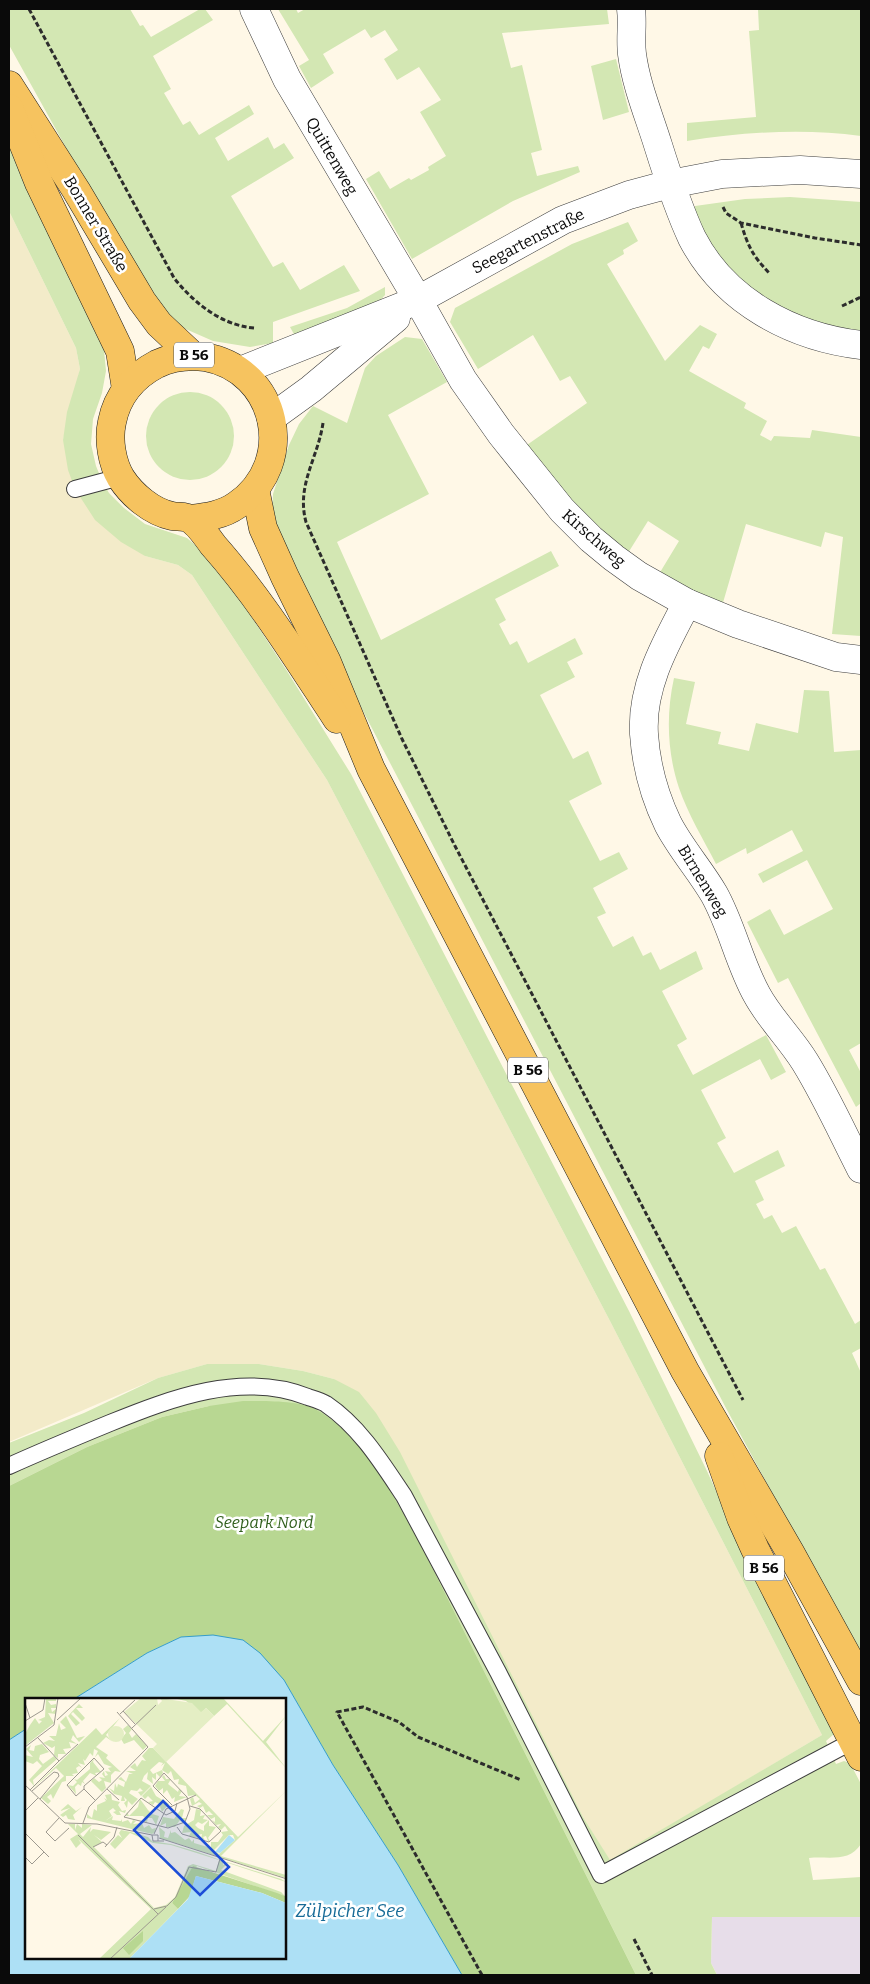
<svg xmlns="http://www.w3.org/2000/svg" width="870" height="1984" viewBox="0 0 870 1984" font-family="Bitter,serif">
  <rect width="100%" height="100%" fill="#fff8e7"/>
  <!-- industrial -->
  <polygon fill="#e7dde9" points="712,1917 861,1917 861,1975 717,1975 711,1963"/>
  <!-- farmland -->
  <polygon fill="#f3ebc9" points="9,211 76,348 80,369 63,440 145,556 178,565 192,575 327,780 610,1321 822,1735 610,1861 583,1817 507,1668 334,1379 303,1371 259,1364 207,1364 158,1378 9,1442"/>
  <!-- green -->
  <g fill="#d3e7b3">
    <polygon points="9,9 130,9 140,26 143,25 151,37 200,9 205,9 213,20 153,56 171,89 164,93 183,125 190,121 199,135 249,105 254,114 215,138 228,161 268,137 274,149 284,143 294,158 231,196 273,267 283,262 300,290 344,265 360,291 273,322 273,343 250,347 213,341 181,327 169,316 154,297 94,198 9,45"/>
    <polygon points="278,9 296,9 298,13 305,9 607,9 609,24 502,33 511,68 522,65 542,150 531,153 537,176 578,166 580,172 513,201 412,259 366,179 379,171 390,189 409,178 411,180 429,170 428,167 446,156 420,112 441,100 419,67 397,80 384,59 398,50 385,30 371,38 365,29 323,54 334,73 311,88 299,66 309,60"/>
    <path d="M 758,9 L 861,9 L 861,136 C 803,128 745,132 687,141 L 687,123 L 756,117 L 749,31 L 759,30 Z"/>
    <polygon points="616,59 629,112 603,120 591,66"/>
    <path d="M 9,143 L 95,327 L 104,350 L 106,371 L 102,393 L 93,419 L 91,444 L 96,466 L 103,483 L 109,493 L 124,508 L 145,524 L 187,538 L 216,563 L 287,671 L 351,774 L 629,1311 L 707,1471 L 751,1568 L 834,1734 L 826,1741 L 836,1764 L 844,1761 L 850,1763 L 861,1784 L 861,1844 C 849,1863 829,1856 809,1858 L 813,1880 L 861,1877 L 861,1917 L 712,1917 L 711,1963 L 717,1975 L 636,1975 L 427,1557 L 398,1504 L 349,1433 L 209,1406 L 162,1417 L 87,1447 L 9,1486 L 9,1443 L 84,1413 L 158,1378 L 207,1364 L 259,1364 L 303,1371 L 334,1379 L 359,1392 L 376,1413 L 400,1452 L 583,1817 L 610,1860 L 822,1735 L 610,1321 L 327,780 L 192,575 L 178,565 L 145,556 L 121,542 L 95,520 L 75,489 L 68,470 L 63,440 L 67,412 L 80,369 L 76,348 L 9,211 Z"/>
    <polygon points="790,197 861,202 861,335 790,316 746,287 715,253 695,215 695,206 745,199"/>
    <polygon points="628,222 638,241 623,250 624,254 607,264 665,361 700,325 717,334 709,349 703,346 689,371 746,403 744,408 767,421 760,435 771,441 774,436 810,438 812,430 861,437 861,636 832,634 843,537 825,532 821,547 746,524 722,606 659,574 679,541 648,521 628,553 595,527 524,447 587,403 570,376 560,381 533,335 478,369 450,322 455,308 572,244"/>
    <polygon points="385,287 385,295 377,304 295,336 290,327 347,308"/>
    <polygon points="405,337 422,339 447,382 388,415 429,494 337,542 381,640 551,551 559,566 495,599 506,620 499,624 510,645 517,641 528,663 575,638 583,654 567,662 575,677 540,695 573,759 588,751 602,784 569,801 600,861 619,852 628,869 593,888 606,913 597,917 613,947 633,936 643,956 651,952 660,970 696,951 703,969 662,991 687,1039 677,1045 693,1075 766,1035 786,1072 771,1080 760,1059 701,1090 726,1138 717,1143 734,1173 778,1150 785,1166 755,1181 764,1200 756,1204 764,1219 772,1215 782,1233 796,1226 820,1270 825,1268 855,1324 861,1320 861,1348 852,1353 861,1373 861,1656 727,1410 313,615 272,516 273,494 289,445 299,424 313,406 347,423 365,368 376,356"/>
    <circle cx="190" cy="436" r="44"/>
    <path d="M 674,678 L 695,682 L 686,724 L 721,732 L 718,744 L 749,751 L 756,723 L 798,733 L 804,690 L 829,691 L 834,752 L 861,750 L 861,1043 L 849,1050 L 861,1073 L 861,1103 L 856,1107 L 788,978 L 778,983 L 747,922 L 770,909 L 784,935 L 833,909 L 807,860 L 763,883 L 758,874 L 803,851 L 792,830 L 747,854 L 746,848 L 716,864 C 703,839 688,814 679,788 C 667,752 666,714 674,678 Z"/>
  </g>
  <!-- forest -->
  <path fill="#b8d792" d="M 243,1401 C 261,1401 299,1400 315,1409 C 365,1435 401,1509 427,1557 L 636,1975 L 462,1975 L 398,1865 L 333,1765 L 284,1680 L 181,1637 L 147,1653 L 74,1699 L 26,1699 L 26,1729 L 9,1740 L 9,1486 L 87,1447 L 162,1417 L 209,1406 Z"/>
  <!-- water -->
  <polygon fill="#ade0f5" stroke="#359dca" points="213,1635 243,1640 260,1653 284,1680 333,1765 398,1865 462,1975 9,1975 9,1740 26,1729 26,1958 285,1958 285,1699 74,1699 147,1653 181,1637"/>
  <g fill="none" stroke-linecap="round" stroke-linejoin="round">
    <!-- lane casing -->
    <g stroke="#3d3d3d" stroke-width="18">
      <g id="lane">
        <polyline points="75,489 120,477"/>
        <path d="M 9,1466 C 42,1451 76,1437 110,1423 C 172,1398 242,1371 308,1397 C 314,1399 321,1401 326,1404 C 360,1427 382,1463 404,1496 L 498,1672 L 601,1875 L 853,1741"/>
      </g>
    </g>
    <!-- street casing -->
    <g stroke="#3d3d3d" stroke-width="29">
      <g id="street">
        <polyline points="254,9 287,79 418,300 463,380 501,434 562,510 591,539 614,558 639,576 687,603 738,624 836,657 861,660"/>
        <path d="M 631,9 C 633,24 630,39 632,54 C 636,85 649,116 658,145 C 668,177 678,208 692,238 C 725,302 793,337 861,345"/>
        <polyline points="240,371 418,300 563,220 629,195 670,184 722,174 800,170 861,174"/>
        <polyline points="271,418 311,389 396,318"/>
        <path d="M 687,603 C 666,643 641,686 644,734 C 646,764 655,797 668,824 C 681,849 700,870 714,894 C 732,926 739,963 757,995 C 770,1019 791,1039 805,1062 C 826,1096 843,1134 861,1169"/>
      </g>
    </g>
    <!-- primary casing -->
    <g stroke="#1b1b1b" stroke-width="29">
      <g id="primary">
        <polyline points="9,85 76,190 142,301 159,324 192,355"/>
        <polyline points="9,108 39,183 120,351 126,389"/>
        <polyline points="255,489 263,528 285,577 327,662 371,769 685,1371 790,1552 861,1681"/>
        <path d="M 190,519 C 207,517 223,515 237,505 C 298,463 278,370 205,357 C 188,355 172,357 157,364 C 134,376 117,396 112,422 C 108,440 112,463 121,478 C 132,495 152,512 172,516 C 177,517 186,516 190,519 C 197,523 208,538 213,545 C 260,598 298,660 337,719"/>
        <polyline points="719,1456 741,1518 755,1549 861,1757"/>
      </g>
    </g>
    <!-- path -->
    <g stroke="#2c2c2c" stroke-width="3" stroke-dasharray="5 2.5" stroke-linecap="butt">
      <path d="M 29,9 L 174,278 C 194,303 221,325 254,328"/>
      <polyline points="723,207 726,213 741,223 815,238 861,245"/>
      <path d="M 741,223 C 748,247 753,256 770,274"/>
      <polyline points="842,306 861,297"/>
      <path d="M 323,423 C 318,458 296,485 306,522 L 402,739 L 455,846 L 743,1400"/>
      <polyline points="634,1939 652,1975"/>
      <polyline points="482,1975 337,1712 363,1707 399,1722 418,1737 521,1780"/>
    </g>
    <!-- lane -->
    <use href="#lane" stroke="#fff" stroke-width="16"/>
    <!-- street -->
    <use href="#street" stroke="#fff" stroke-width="28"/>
    <!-- primary -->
    <use href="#primary" stroke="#f6c35f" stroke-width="28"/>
  </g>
  <g text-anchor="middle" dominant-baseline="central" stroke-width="5" stroke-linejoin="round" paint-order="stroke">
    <!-- shield labels -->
    <g fill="#fff" stroke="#545454" stroke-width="1">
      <rect x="174" y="342.5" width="40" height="25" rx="4"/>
      <rect x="508" y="1057.5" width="40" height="25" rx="4"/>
      <rect x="744" y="1555.5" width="40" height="25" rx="4"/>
    </g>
    <g font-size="15" font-weight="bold" fill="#0a0a0a">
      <text x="194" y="355">B 56</text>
      <text x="528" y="1070">B 56</text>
      <text x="764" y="1568">B 56</text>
    </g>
    <!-- street labels -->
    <g font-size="16" fill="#0a0a0a" stroke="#fff">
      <text transform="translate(332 156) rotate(60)">Quittenweg</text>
      <text transform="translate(96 224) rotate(59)">Bonner Straße</text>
      <text transform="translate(528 241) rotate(-27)">Seegartenstraße</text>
      <text transform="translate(594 538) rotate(41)">Kirschweg</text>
      <text transform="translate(703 881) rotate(59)">Birnenweg</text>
    </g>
    <!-- park labels -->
    <g font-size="16" font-style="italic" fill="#315f1d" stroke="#fff">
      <text x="264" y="1522">Seepark Nord</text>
    </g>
    <!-- water labels -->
    <g font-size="18" font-style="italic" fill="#176b97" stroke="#fff">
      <text x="350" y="1911">Zülpicher See</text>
    </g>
  </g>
  <!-- overview -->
  <g transform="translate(25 1698)">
    <rect width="261" height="261" fill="#fff8e7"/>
    <path d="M 21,0 L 31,0 L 31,3 L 23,3 L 26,7 L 31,6 L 31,10 L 26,10 L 27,14 L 31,11 L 31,16 L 23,15 L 29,25 L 1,47 L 0,36 L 5,27 L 10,20 L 14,26 L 17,23 L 13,22 L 20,19 ZM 148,0 L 198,0 L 238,43 L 261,18 L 241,44 L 261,70 L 202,6 L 189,18 L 181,10 L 176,15 L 161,3 ZM 54,6 L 58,10 L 51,10 L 60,20 L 57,23 L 48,14 L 46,16 L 55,25 L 51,28 L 43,18 ZM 41,18 L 52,40 L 60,38 L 54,44 L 48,37 L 46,42 L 52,46 L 44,44 L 46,50 L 38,51 L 41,56 L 33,56 L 33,60 L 29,57 L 30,48 L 27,50 L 18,45 L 24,42 L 30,43 L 24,38 L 31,38 L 34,25 L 36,32 L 41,30 L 35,24 ZM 95,20 L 81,37 L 88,44 L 81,39 L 71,49 L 83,57 L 81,60 L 96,74 L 90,73 L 86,77 L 86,85 L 79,83 L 81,90 L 77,94 L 66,83 L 69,80 L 74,84 L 77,82 L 74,79 L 80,80 L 77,76 L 79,73 L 80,78 L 83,77 L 80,73 L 86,74 L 83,70 L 87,69 L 79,66 L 73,56 L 70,59 L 73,53 L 69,51 L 68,58 L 65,55 L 60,63 L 58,61 L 60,67 L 53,65 L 57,70 L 54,68 L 51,70 L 53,75 L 47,76 L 49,78 L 41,78 L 41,83 L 37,84 L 28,101 L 26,96 L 22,99 L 26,103 L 23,106 L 16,100 L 39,78 L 31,70 L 7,91 L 71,30 L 77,37 ZM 103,27 L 107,31 L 104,35 L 107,40 L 111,36 L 122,48 L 118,52 L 109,42 L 99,46 L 96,41 L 101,35 L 98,31 ZM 17,46 L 24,54 L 15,57 L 14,61 L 18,66 L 29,58 L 32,61 L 8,82 L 9,88 L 4,82 L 17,68 L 12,63 L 8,66 L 0,63 L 0,57 L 8,59 L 1,51 L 6,47 L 4,52 L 9,53 L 10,48 ZM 124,50 L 128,50 L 213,139 L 261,93 L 196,158 L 261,177 L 261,180 L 135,140 L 134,129 L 140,134 L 139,139 L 143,140 L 146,132 L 146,135 L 150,134 L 160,142 L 164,140 L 167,144 L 169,141 L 169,145 L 186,150 L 186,144 L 193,144 L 198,137 L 196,134 L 203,133 L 200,128 L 196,132 L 193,129 L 196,126 L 191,127 L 187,122 L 190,124 L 190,119 L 186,121 L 182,117 L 188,117 L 184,113 L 181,115 L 178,108 L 175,110 L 172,108 L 177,106 L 174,104 L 167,108 L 165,101 L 168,99 L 170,105 L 175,101 L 170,97 L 163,98 L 161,88 L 153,86 L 154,81 L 149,82 L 146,73 L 143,76 L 137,72 L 140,65 L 136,68 L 138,65 L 134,64 L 125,72 L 128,76 L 137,72 L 138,75 L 135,79 L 131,75 L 131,82 L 127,79 L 128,86 L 122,81 L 123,74 L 119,78 L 117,83 L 126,88 L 116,98 L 113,94 L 118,93 L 115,90 L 112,93 L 106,92 L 104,95 L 113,101 L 107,107 L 103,103 L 102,110 L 99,105 L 102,102 L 99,99 L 100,103 L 96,103 L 97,98 L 89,96 L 84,90 L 89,93 L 90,85 L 92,90 L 93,86 L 99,89 L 100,84 L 93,81 L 96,79 L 101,84 L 104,76 L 108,76 L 101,73 L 111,73 L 105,69 L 110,65 L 112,69 L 117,62 L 121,63 L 117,58 ZM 204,137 L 208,137 L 210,142 L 194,156 L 189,152 ZM 69,61 L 68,64 L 76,74 L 70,75 L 72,78 L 65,75 L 58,83 L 60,86 L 57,84 L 56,88 L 53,86 L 50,89 L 51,96 L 43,87 L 48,88 L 52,84 L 49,81 L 52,82 L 65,71 L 65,65 ZM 139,77 L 141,81 L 146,81 L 143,86 L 153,94 L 154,91 L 157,93 L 154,98 L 162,99 L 149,104 L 150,99 L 147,101 L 142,92 L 138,96 L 138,90 L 134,93 L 130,88 L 133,83 L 140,83 L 137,79 ZM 126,89 L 131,98 L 144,106 L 137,114 L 134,106 L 130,104 L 128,107 L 123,104 L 128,103 L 123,98 L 120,101 L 117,98 ZM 86,96 L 87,102 L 95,104 L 93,107 L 97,113 L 101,112 L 100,115 L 94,113 L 96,117 L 92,117 L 88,114 L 91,113 L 88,110 L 84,113 L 87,118 L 80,123 L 88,118 L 87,122 L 96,123 L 97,121 L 97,124 L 103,122 L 106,126 L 108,122 L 111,123 L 108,126 L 117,125 L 119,130 L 124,127 L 127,131 L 131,130 L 130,134 L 127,136 L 62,120 L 62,116 L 67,120 L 69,111 L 72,113 L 72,107 L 81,103 L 79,100 L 82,102 L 80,97 ZM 115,101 L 123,112 L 126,115 L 128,111 L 127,116 L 134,118 L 131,127 L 127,120 L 123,120 L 122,124 L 117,123 L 120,120 L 118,118 L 101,118 L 102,114 L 104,118 L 113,109 ZM 43,106 L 51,113 L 57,109 L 48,117 L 50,122 L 43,121 L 41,117 L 38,119 L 35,117 L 45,110 L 35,113 ZM 156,111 L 159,112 L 157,120 L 162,120 L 158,125 L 155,122 L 150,129 L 141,129 L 141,125 L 135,128 L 138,119 L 149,121 ZM 171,111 L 176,112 L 175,118 L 180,117 L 178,121 L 183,122 L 177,126 L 173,124 L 170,127 L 173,130 L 179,133 L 179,128 L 184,122 L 184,128 L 191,129 L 183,140 L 185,143 L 183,143 L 181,138 L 178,139 L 180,142 L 176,141 L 177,136 L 172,137 L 174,140 L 164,138 L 166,134 L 157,135 L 159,128 L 169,122 ZM 43,126 L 50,126 L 50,132 L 52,126 L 57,130 L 57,126 L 67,127 L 55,136 L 58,139 L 66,129 L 65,134 L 68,131 L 86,134 L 76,142 L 69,137 L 77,144 L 69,149 L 129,210 L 141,207 L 150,199 L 163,168 L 168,166 L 191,173 L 194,162 L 146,147 L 128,145 L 105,135 L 90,151 L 85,146 L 93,137 L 97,140 L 94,135 L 96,132 L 106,134 L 123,139 L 127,143 L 146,146 L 173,154 L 198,163 L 198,167 L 202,164 L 256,181 L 261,184 L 203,165 L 196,172 L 256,194 L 261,199 L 172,168 L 147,205 L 153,211 L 104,261 L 74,261 L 126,211 L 53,141 L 56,145 L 51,150 L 45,141 L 53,136 Z" fill="#d3e7b3" fill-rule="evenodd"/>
    <path d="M 168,168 L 252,195 L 262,199 L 261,205 L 237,195 L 171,178 L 165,198 L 153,211 L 147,205 ZM 118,233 L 118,243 L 104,257 L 98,250 Z" fill="#b8d792"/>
    <path d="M 116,0 L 132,0 L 133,7 L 137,3 L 135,0 L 167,5 L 176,14 L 181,10 L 189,18 L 141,64 L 128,50 L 132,46 L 99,14 ZM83 36a8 8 0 1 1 16 0a8 8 0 1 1-16 0Z" fill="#e4eec4"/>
    <path d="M 204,137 L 210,142 L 195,155 L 190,154 ZM 171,178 L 237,195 L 261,205 L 261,261 L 104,261 L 163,201 Z" fill="#ade0f5"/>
    <path fill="none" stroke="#9d998f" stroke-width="1" d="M 0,5 L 5,20M 98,13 L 110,26M 95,16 L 110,2M 32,22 L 56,0M 0,23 L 18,12 L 20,0M 107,30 L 131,7M 13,40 L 34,63 L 53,46M 0,49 L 29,27 L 33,0M 0,87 L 40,125 L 72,126 L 127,137M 59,91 L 59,88 L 79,71 L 69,60 L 42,87 L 51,98 L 59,91 L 70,102M 82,91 L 94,102M 5,92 L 34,63M 7,93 L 29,74 L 33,75 L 34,78 L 15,101M 147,107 L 128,88 L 139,75 L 162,99 L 165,111 L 160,124 L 143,130 L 99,119 L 116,100 L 141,117 L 150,113 L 152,105M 0,113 L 13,100M 34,120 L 21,134 L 30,143 L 44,130M 58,125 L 64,109 L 123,49 L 92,14M 152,129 L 157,136 L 184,144 L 196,133 L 175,111 L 165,108M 0,135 L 24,159M 129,136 L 141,111 L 171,97M 53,137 L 133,216M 134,140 L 262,181M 133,143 L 133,137 L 127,137 L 128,143 L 139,143M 68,149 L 78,144 L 82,147M 80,149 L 89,139 L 92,129M 0,159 L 7,166 L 19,154M 129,211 L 142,208 L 151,199 L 164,169 L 191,174 L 195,161M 85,261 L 141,209"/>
    <path fill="#1d4ed8" fill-opacity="0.15" stroke="#1d4ed8" stroke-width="2.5" d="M 138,103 L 204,169 L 175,197 L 109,132 Z"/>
    <rect width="261" height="261" fill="none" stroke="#0a0a0a" stroke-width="2.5"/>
  </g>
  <!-- border -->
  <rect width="870" height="1984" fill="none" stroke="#0a0a0a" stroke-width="20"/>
</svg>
